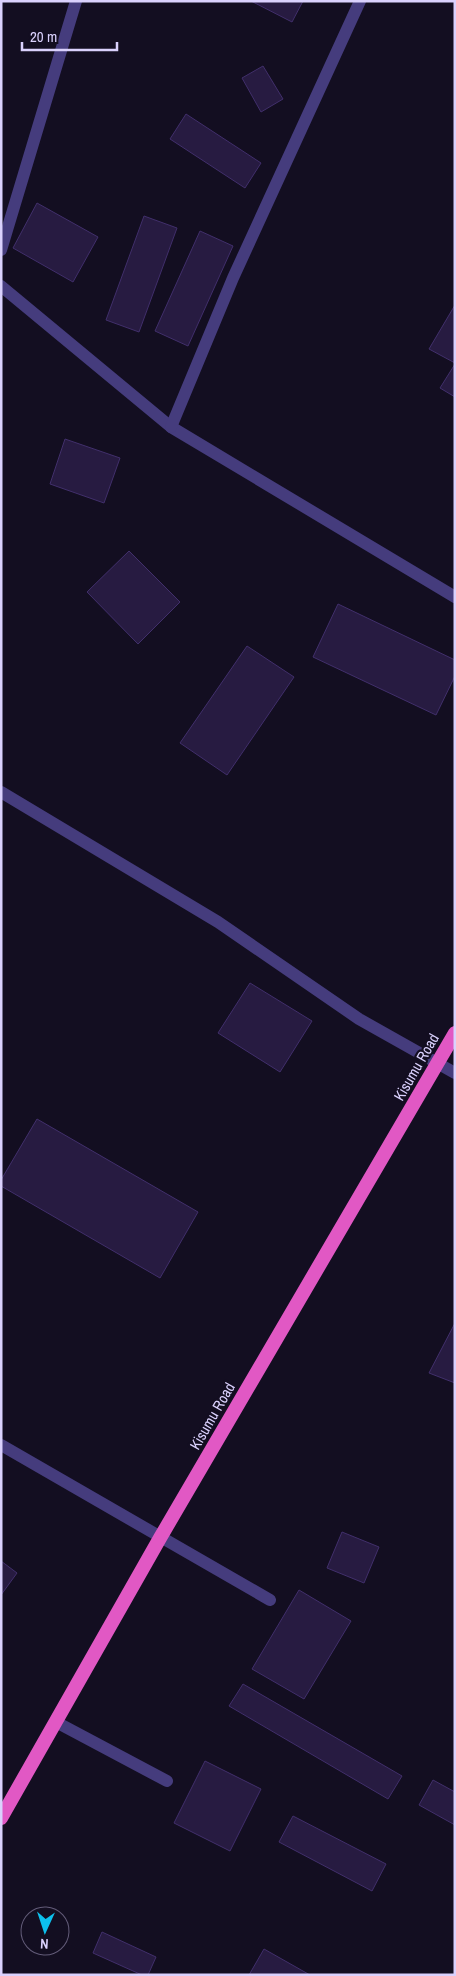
<svg xmlns="http://www.w3.org/2000/svg" width="456" height="1976" viewBox="0 0 456 1976" font-family="'Archivo Narrow',sans-serif">
  <rect width="100%" height="100%" fill="#130e21"/>
  <!-- building -->
  <g fill="#271b41" stroke="#412f6b">
    <polygon points="251,1 303,1 292,22"/>
    <polygon points="263,66 283,99 261,112 242,78"/>
    <polygon points="186,114 261,163 245,188 170,139"/>
    <polygon points="37,203 98,237 73,282 13,248"/>
    <polygon points="144,216 177,228 139,332 106,320"/>
    <polygon points="200,231 233,246 188,346 155,331"/>
    <polygon points="455,305 455,363 429,349"/>
    <polygon points="455,364 455,397 440,388"/>
    <polygon points="65,439 120,458 104,503 50,484"/>
    <polygon points="129,551 180,602 138,644 87,592"/>
    <polygon points="338,604 455,660 455,676 436,715 313,657"/>
    <polygon points="247,646 294,677 227,775 180,743"/>
    <polygon points="250,983 312,1021 280,1072 218,1033"/>
    <polygon points="37,1119 198,1212 160,1278 1,1186 1,1180"/>
    <polygon points="455,1323 455,1383 429,1373"/>
    <polygon points="342,1532 379,1547 364,1583 327,1568"/>
    <polygon points="1,1561 17,1573 1,1595"/>
    <polygon points="299,1590 351,1621 304,1699 252,1669"/>
    <polygon points="243,1684 402,1776 388,1799 229,1706"/>
    <polygon points="205,1761 261,1789 230,1851 174,1823"/>
    <polygon points="433,1780 455,1792 455,1825 419,1805"/>
    <polygon points="293,1816 386,1864 372,1891 279,1842"/>
    <polygon points="102,1932 156,1957 148,1975 142,1975 93,1953"/>
    <polygon points="264,1949 310,1975 249,1975"/>
  </g>
  <g fill="none" stroke-linecap="round" stroke-linejoin="round">
    <!-- minor -->
    <g stroke="#453c7d" stroke-width="12">
      <polyline points="1,250 76,1"/>
      <polyline points="1,286 171,427 455,597"/>
      <polyline points="171,427 233,278 360,1"/>
      <polyline points="1,792 218,922 359,1019 455,1073"/>
      <polyline points="1,1445 270,1600"/>
      <polyline points="56,1722 167,1781"/>
    </g>
    <!-- trunk -->
    <polyline stroke="#e158c4" stroke-width="14" points="1,1818 160,1538 455,1033"/>
  </g>
  <g text-anchor="middle" dominant-baseline="central" stroke-width="4.5" stroke-linejoin="round" paint-order="stroke">
    <!-- street labels -->
    <g font-size="15" fill="#dad1fd" stroke="#130e21">
      <text transform="translate(416 1067) rotate(-60)">Kisumu Road</text>
      <text transform="translate(212 1416) rotate(-60)">Kisumu Road</text>
    </g>
  </g>
  <!-- border -->
  <rect width="456" height="1976" fill="none" stroke="#dad1fd" stroke-width="5"/>
  <!-- north arrow -->
  <g transform="translate(45 1931) rotate(183)"><circle r="24" fill="#130e21" stroke="#635c79"/>
  <path d="M0-4L9 19L0 12L-9 19Z" fill="#0dc0ed"/>
  <text y="-8" font-size="14" font-weight="bold" text-anchor="middle" fill="#dad1fd">N</text>
  </g>
  <!-- scale -->
  <path d="M22 42v8h95v-8" fill="none" stroke="#dad1fd" stroke-width="2.5"/>
  <text x="30" y="42" font-size="15" fill="#dad1fd" stroke="#130e21" stroke-width="4" paint-order="stroke">20 m</text>
</svg>
